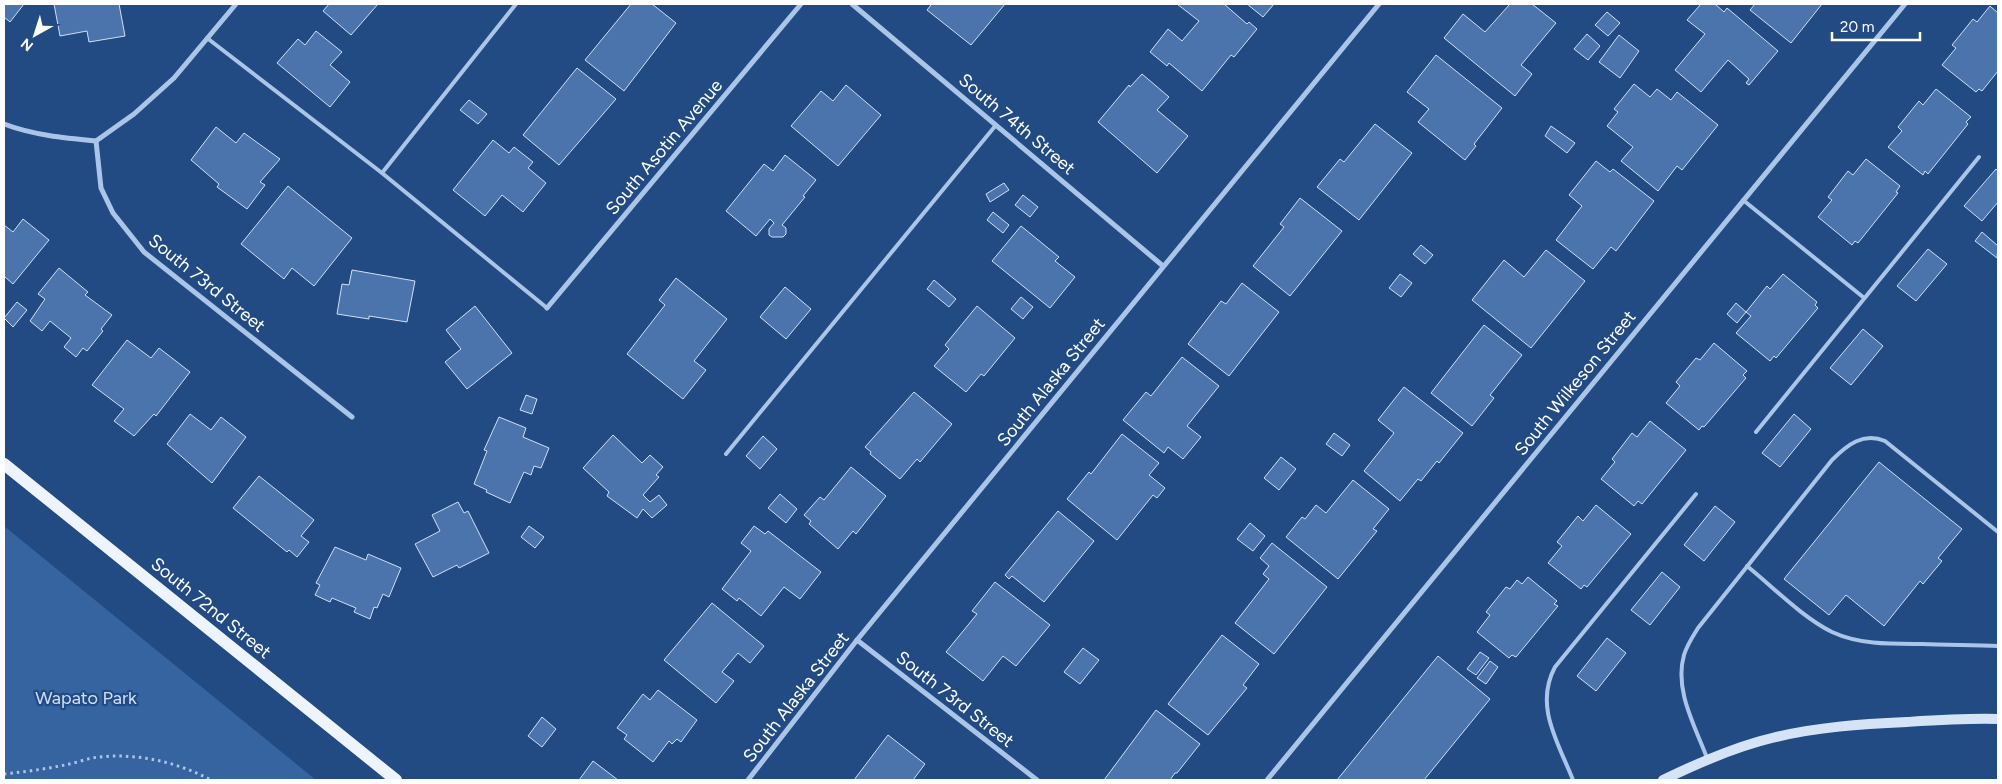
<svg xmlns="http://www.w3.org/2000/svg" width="2002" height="784" viewBox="0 0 2002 784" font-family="Figtree,sans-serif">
  <rect width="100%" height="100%" fill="#224b84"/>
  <!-- green -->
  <polygon fill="#3664a1" points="4,526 316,780 4,780"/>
  <!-- building -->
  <g fill="#4b74ac" stroke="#cfe0f6">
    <polygon points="4,4 24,4 10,22 4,17"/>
    <polygon points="54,4 119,4 125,36 89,42 87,31 60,36"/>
    <polygon points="329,4 378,4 351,35 323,11"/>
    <polygon points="631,4 652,4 676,23 624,91 585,60"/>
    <polygon points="929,4 1005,4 971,45 927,10 931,5"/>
    <polygon points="1177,4 1224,4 1247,24 1249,22 1257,29 1234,57 1231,55 1202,91 1169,63 1167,66 1150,52 1168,29 1182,41 1199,21"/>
    <polygon points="1247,4 1274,4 1263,17"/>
    <polygon points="1510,4 1532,4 1556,23 1521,65 1532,74 1515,96 1444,38 1463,14 1485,32"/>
    <polygon points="1701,4 1715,4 1724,12 1727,8 1778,51 1749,85 1746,83 1749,79 1728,60 1701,92 1675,70 1705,34 1687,20"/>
    <polygon points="1755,4 1822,4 1791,43 1750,10"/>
    <polygon points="1990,6 1998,13 1998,71 1982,91 1979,89 1976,92 1942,65 1956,48 1952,45 1973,19 1977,22"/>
    <polygon points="1607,12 1620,23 1608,36 1595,25"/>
    <polygon points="316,31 342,52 330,65 350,82 330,107 277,63 298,39 305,45"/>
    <polygon points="1587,34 1600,46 1588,60 1574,49"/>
    <polygon points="1619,35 1639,51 1620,78 1599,62"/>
    <polygon points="1436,55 1502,108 1474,144 1476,146 1465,160 1418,122 1429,109 1407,92"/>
    <polygon points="577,68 616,99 559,165 523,135"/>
    <polygon points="1142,74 1169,97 1157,110 1188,136 1157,173 1098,122 1129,85 1130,87"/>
    <polygon points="1634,84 1650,97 1657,89 1671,100 1677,92 1718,125 1682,170 1677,166 1658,191 1621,161 1633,147 1607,126 1618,112 1614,109"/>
    <polygon points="846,85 881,115 838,166 791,126 821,91 833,101"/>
    <polygon points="1936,89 1971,117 1966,122 1968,124 1928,174 1925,171 1923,175 1888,147 1902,131 1898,127 1919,101 1923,105"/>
    <polygon points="469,100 487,114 478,124 460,110"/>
    <polygon points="1375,124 1412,153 1359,220 1317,187 1340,159 1344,162"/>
    <polygon points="1551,126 1575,143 1567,153 1545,136"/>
    <polygon points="216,127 236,143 244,133 280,159 260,182 265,185 247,209 217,187 219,184 191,160"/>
    <polygon points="493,140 509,153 514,147 533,162 528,168 546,183 523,212 502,195 485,216 453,190"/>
    <polygon points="785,155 816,180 803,196 805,197 782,225 786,228 786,234 783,237 772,237 769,235 769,229 774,223 770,219 756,236 726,211 764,164 773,171"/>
    <polygon points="1866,159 1900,186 1896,192 1898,193 1858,243 1855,241 1852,245 1818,217 1832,200 1828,197 1848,171 1853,175"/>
    <polygon points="1596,161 1610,172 1613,169 1654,201 1616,251 1611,247 1593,269 1556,240 1582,206 1569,195"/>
    <polygon points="1996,169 1998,171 1998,202 1982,221 1964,206"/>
    <polygon points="1004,183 1009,190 990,202 986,194"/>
    <polygon points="288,186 352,238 314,286 292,268 284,279 241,244"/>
    <polygon points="1023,195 1038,207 1030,217 1015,205"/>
    <polygon points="1300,198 1342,231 1290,296 1253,266 1284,227 1280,224"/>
    <polygon points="993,212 1009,225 1003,233 987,220"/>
    <polygon points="23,219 49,240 13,284 4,276 4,225 13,232"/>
    <polygon points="1021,226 1059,257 1055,261 1075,277 1050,308 992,261"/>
    <polygon points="1982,232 1998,246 1997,258 1975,241"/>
    <polygon points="1421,245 1433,255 1425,264 1413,254"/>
    <polygon points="1928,249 1947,264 1916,301 1897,286"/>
    <polygon points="1546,250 1585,281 1531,348 1472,300 1504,260 1524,277"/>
    <polygon points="59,268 88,292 85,295 112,315 101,329 103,331 87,351 83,348 76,357 64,347 71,338 50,321 42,331 30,321 45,299 38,294"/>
    <polygon points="352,270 415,281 407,322 369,316 369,319 337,314 342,284 349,285"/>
    <polygon points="1400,274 1412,283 1401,297 1389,288"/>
    <polygon points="1783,274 1817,302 1815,305 1818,308 1776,358 1774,356 1770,361 1736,333 1751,316 1746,312 1767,286 1770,289"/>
    <polygon points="676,278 727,319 694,361 706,370 683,399 627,354 665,305 659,300"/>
    <polygon points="934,280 956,299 949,307 927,289"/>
    <polygon points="1242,283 1279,312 1229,376 1188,344 1221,301 1226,304"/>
    <polygon points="785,287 811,309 786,339 760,317"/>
    <polygon points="1021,297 1033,307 1023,319 1011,309"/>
    <polygon points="17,302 27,310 13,327 4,318"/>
    <polygon points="1736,303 1746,312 1737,323 1727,314"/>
    <polygon points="475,306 512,353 467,389 445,362 461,349 446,330"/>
    <polygon points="977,306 1015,338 984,376 981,374 966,392 934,366 949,349 945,345"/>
    <polygon points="1484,325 1522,355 1490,395 1494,398 1472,426 1431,393"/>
    <polygon points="1863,329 1883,346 1851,385 1830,368"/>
    <polygon points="127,340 151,358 159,348 190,372 156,416 154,414 134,436 114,421 124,409 92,385"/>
    <polygon points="1714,343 1747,371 1743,375 1746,378 1704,427 1702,426 1699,430 1666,403 1680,386 1676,382 1696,358 1700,360"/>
    <polygon points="1182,357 1219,386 1187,426 1201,437 1183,459 1168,447 1164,453 1123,420 1146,392 1151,396"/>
    <polygon points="1404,387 1463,433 1439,463 1437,461 1421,481 1418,479 1400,501 1364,471 1394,433 1378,420"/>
    <polygon points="914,392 952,424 920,462 917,459 900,479 870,454 871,452 865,447"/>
    <polygon points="526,395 537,399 532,414 520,410"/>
    <polygon points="190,414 211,430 221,417 246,437 212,483 167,444"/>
    <polygon points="1794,414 1811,429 1780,467 1762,453"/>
    <polygon points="499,417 526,428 523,437 549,448 541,468 534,466 531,475 524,472 510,503 486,492 487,490 474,484 487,451 484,450"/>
    <polygon points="1650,421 1686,450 1642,504 1638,501 1634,506 1601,479 1615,462 1612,459 1632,433 1637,437"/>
    <polygon points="1334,433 1350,445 1342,456 1326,444"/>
    <polygon points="1122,434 1159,463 1149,475 1165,488 1157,498 1153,495 1117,540 1067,499 1089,472 1091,474"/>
    <polygon points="613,435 642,463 650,455 663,467 656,475 659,477 643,495 650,502 659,495 667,505 652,518 643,509 637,518 607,496 609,492 583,468"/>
    <polygon points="763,436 777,449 760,469 746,456"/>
    <polygon points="1281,457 1296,469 1279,490 1264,478"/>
    <polygon points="1879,462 1962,529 1938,558 1942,561 1923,584 1920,581 1884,626 1846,595 1829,615 1784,579"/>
    <polygon points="851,467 886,496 856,534 853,531 838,549 809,524 811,521 804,515 820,497 824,500"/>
    <polygon points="259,476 314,520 301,536 309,542 297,557 289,550 287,552 233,508"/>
    <polygon points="1353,480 1389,509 1373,529 1377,531 1338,579 1286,537 1302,517 1305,519 1316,505 1326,513"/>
    <polygon points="780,494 797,509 786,523 768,508"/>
    <polygon points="458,502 464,513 468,511 489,553 459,568 457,565 433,577 415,544 440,531 432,515"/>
    <polygon points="1596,505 1631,534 1587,587 1584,585 1581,589 1548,563 1562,546 1557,542 1578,516 1583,521"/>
    <polygon points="1715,506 1735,522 1704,561 1684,545"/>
    <polygon points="1058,511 1094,541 1044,602 1012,576 1009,579 1005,575"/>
    <polygon points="1250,523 1265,536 1253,551 1237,539"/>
    <polygon points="529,526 544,537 535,548 521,537"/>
    <polygon points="754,526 765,534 768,531 821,572 800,599 784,587 761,616 739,598 737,601 722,589 751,551 741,543"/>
    <polygon points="1272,543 1327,587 1274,654 1235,623 1269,579 1263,574 1269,566 1260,558"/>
    <polygon points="335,547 366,560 368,554 401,568 389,597 383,594 377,608 374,607 370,619 354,612 356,608 332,598 330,602 315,595 320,585 316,583"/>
    <polygon points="1662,572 1680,587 1650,625 1631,610"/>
    <polygon points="1528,577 1557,601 1554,604 1558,606 1516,657 1512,655 1509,658 1477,632 1490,615 1486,612 1506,587 1510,589 1517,580 1522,584"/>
    <polygon points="995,582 1050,625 1016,666 1003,656 983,681 946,652 977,614 972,611"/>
    <polygon points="712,603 764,646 750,663 738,653 722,672 734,681 716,703 664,660"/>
    <polygon points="1222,635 1259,664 1243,685 1247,688 1208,735 1168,704"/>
    <polygon points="1607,638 1626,653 1596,691 1577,676"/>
    <polygon points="1083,648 1099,660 1080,684 1064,672"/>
    <polygon points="1480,652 1489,658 1476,675 1467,669"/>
    <polygon points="1438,656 1490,699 1424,780 1337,780"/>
    <polygon points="1490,661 1498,667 1486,684 1477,678"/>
    <polygon points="658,690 697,720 681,742 677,739 672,744 669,741 653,762 624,739 627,735 617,728 643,694 650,700"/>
    <polygon points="1156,710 1200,744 1177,773 1175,773 1170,780 1104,780"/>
    <polygon points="542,717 556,729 542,747 528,736"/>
    <polygon points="888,735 925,764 913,780 854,780"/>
    <polygon points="593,761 618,780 579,780"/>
  </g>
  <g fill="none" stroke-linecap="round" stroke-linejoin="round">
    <!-- path -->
    <path stroke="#abc5e8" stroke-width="3" stroke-dasharray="2.5 4" stroke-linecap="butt" d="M 4,774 C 24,772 45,769 65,765 C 76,763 88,758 99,757 C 138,753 177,762 211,780"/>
    <!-- lane -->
    <g stroke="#abc5e8" stroke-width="4">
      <polyline points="207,38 382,173 547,308"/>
      <polyline points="382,173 516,4"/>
      <polyline points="1743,200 1863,297"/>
      <polyline points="1756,432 1979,157"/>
      <polyline points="726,454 996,125"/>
      <path d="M 1747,566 C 1773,587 1802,617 1832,632 C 1860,645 1892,644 1922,644 C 1947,645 1973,645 1998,646"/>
      <path d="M 1707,758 C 1695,726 1674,690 1684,655 C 1687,645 1693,636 1698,628 L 1832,460 C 1847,445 1863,432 1885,441 L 1998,532"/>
      <path d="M 1573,780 C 1558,742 1534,706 1555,667 L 1696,494"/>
    </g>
    <!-- street -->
    <g stroke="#abc5e8" stroke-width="5">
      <polyline points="852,4 1163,266"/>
      <path d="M 4,124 C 33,135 64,138 96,141"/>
      <polyline points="96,141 101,188 113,213 144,252 352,417"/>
      <polyline points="96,141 134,114 174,78 236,4"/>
      <polyline points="547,308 801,4"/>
      <polyline points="857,640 1037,780"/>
      <polyline points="748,780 857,640 1379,4"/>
      <polyline points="1267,780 1905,4"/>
    </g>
    <!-- secondary -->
    <path stroke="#d5e3f7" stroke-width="10" d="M 1663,780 C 1698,763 1734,747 1772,738 C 1816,727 1862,724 1907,722 C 1938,720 1968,718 1998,719"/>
    <!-- primary -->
    <polyline stroke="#eef4fe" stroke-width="12" points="4,464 396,780"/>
  </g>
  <g text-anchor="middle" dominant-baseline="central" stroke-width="4.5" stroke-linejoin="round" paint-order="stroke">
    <!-- street labels -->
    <g font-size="18" fill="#fff" stroke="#224b84">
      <text transform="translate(1017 124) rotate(40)">South 74th Street</text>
      <text transform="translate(664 147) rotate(-50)">South Asotin Avenue</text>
      <text transform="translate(207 283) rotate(39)">South 73rd Street</text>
      <text transform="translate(1051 382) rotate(-51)">South Alaska Street</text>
      <text transform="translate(1575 383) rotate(-51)">South Wilkeson Street</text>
      <text transform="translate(211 608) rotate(39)">South 72nd Street</text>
      <text transform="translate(796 697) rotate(-52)">South Alaska Street</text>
      <text transform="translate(955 699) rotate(38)">South 73rd Street</text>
    </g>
    <!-- park labels -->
    <g font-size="18" fill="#cfe0f6" stroke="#224b84">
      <text x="86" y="698">Wapato Park</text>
    </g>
  </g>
  <!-- border -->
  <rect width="2002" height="784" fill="none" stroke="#ffffff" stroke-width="10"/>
  <!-- north arrow -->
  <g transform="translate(35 35) rotate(219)" stroke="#224b84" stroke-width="4" paint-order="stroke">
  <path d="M0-4L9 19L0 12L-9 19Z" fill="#ffffff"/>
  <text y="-8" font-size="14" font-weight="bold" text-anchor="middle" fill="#ffffff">N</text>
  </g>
  <!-- scale -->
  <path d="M1832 32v8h88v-8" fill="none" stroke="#ffffff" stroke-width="2.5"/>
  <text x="1840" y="32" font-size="15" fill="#ffffff" stroke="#224b84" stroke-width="4" paint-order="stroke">20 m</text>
</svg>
